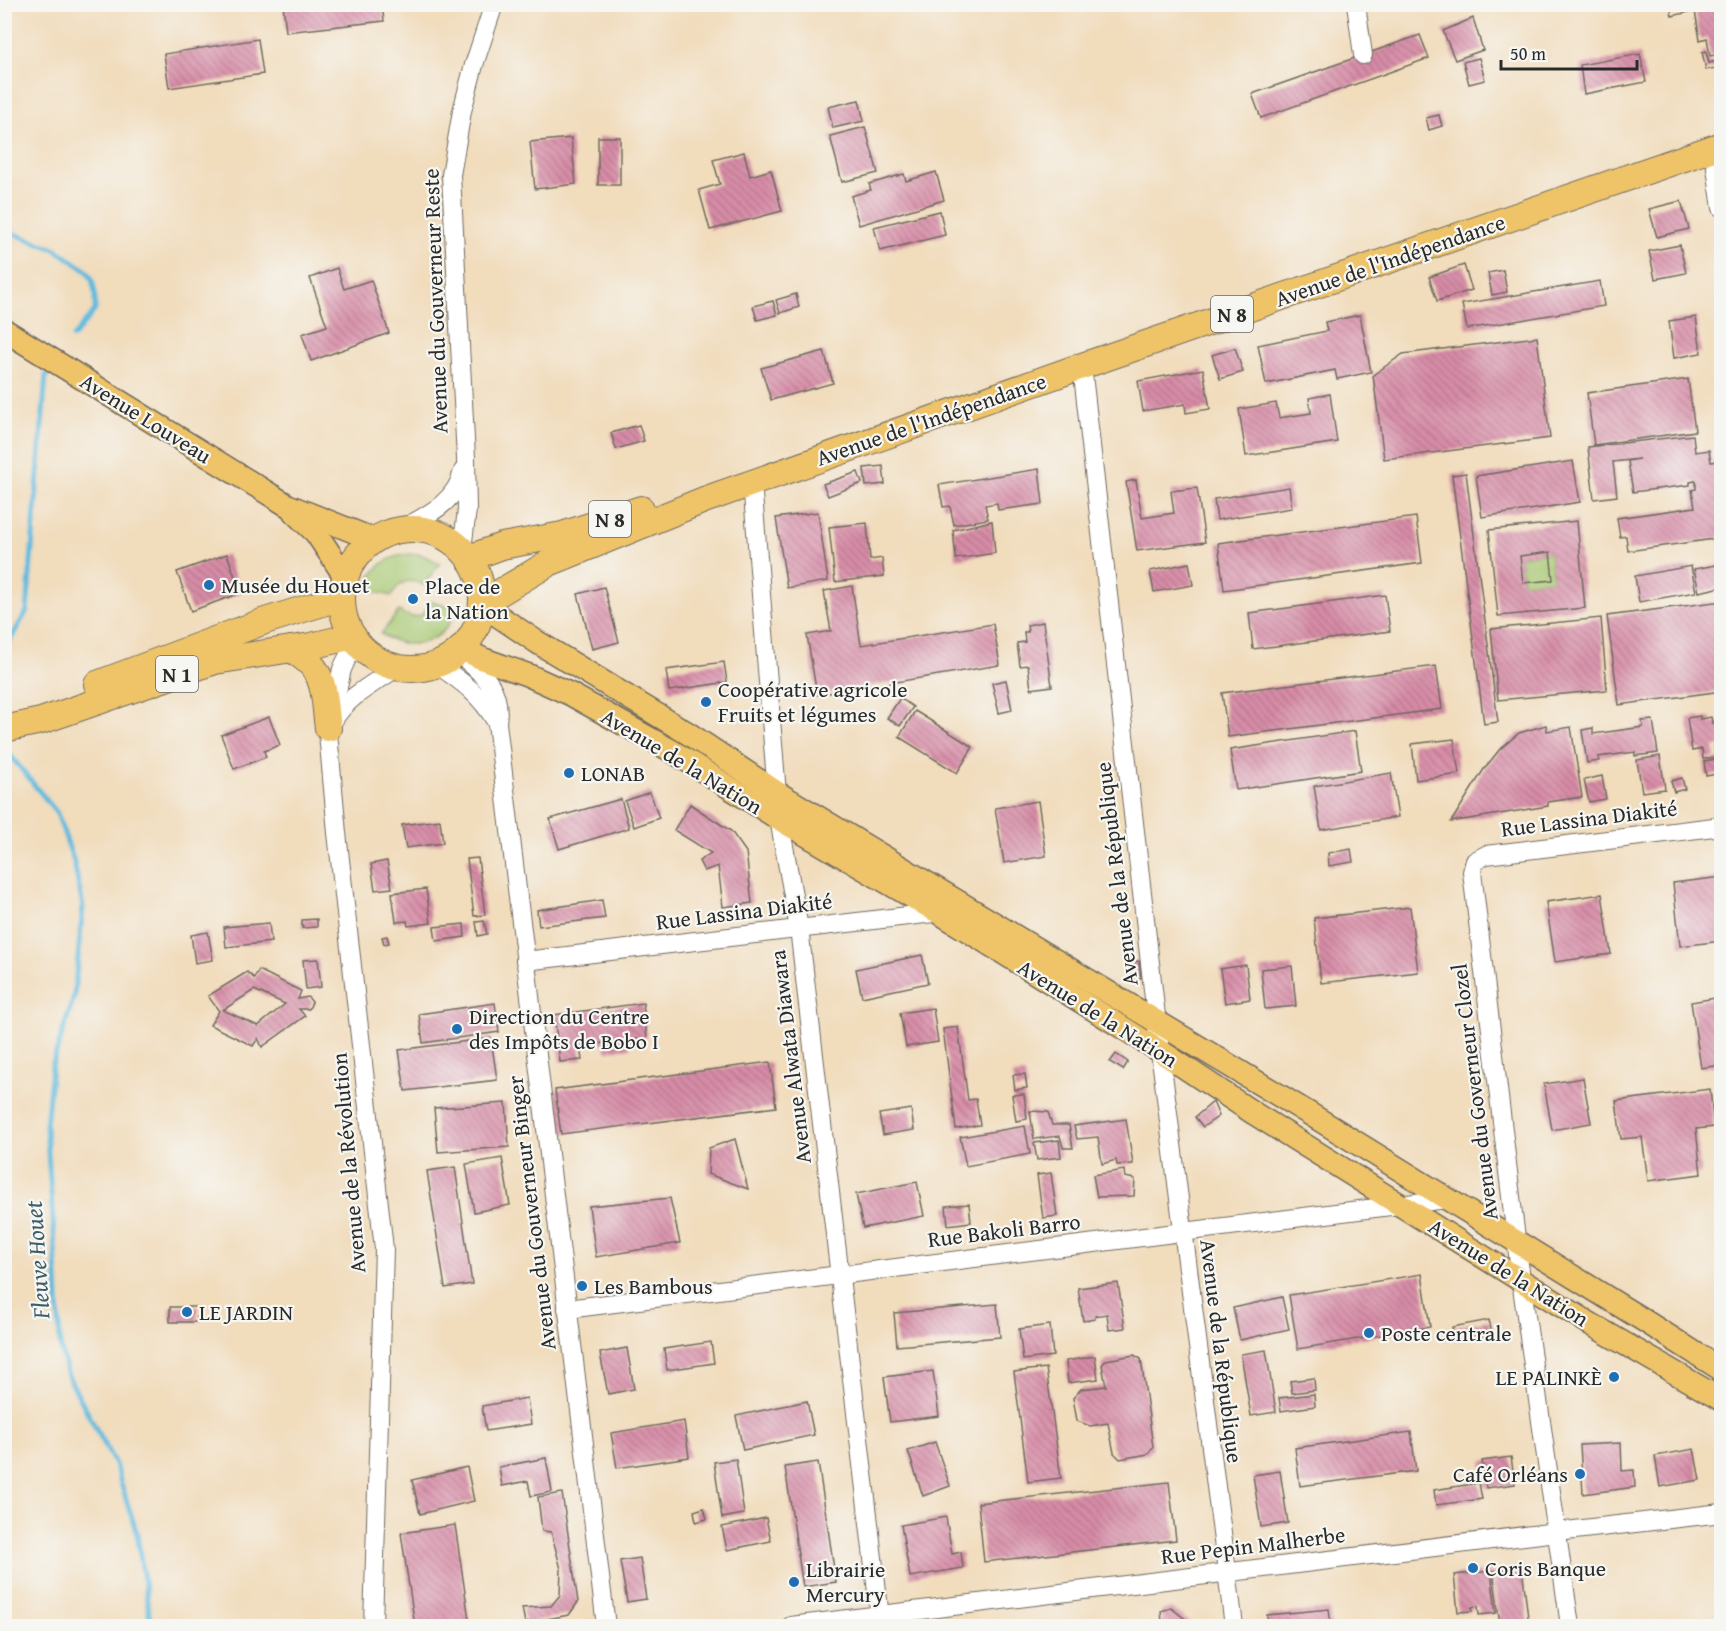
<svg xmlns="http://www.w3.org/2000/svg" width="1726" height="1631" viewBox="0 0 1726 1631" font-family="'Gentium Book Plus',serif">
  <defs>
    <pattern id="building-back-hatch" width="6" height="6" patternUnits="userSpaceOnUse" patternTransform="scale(1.5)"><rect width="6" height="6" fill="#d88ca7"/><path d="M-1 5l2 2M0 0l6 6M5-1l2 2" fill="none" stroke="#af7388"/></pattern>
  </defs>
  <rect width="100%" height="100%" fill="#f6f6f2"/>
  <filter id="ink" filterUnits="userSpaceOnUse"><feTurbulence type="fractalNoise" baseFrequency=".0167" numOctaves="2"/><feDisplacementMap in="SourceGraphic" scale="12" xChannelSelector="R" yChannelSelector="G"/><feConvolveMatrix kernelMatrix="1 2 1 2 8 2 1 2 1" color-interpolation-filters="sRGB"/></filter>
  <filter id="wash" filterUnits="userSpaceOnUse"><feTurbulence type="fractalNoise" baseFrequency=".008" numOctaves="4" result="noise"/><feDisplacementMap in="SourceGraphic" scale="24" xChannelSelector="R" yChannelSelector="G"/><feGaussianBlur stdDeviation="1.35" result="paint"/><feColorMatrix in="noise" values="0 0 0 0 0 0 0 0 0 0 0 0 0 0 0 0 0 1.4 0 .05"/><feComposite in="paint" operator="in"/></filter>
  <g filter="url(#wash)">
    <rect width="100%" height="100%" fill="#f1dcbc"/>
    <!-- green -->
    <g fill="#a6c76f" stroke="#68794d" stroke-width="1.5">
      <polygon points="1550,552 1553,580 1523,583 1520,556"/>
      <path d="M 420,554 L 440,563 L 424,585 C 409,578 399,580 392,596 L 366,590 C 373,562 393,553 420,554 Z"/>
      <path d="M 430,601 L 456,609 C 445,644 411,653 381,634 L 399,611 C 414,621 424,618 430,601 Z"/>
    </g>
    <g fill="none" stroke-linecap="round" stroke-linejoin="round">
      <!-- stream -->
      <g stroke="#61bbdf" stroke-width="5">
        <polyline points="4,230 57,250 87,271 92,279 95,293 95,310 73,337"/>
        <polyline points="4,650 27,611 46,375"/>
        <polyline points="10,755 57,813 74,862 83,907 74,996 52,1066 46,1126 57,1275 60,1345 68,1376 115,1464 137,1534 151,1626"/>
      </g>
    </g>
    <g id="blocks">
      <!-- building -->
      <g fill="url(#building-back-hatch)" fill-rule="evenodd">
        <polygon points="283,4 382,4 384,21 286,32"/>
        <polygon points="1670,4 1692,4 1693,11 1672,16"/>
        <polygon points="1722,6 1722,54 1710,56 1707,38 1700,40 1695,11"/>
        <polygon points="1473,18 1483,50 1455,60 1443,31"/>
        <polygon points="1420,35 1429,58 1261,118 1252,94"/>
        <polygon points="258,39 263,74 169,88 164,54"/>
        <polygon points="1706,51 1709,63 1722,60 1722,67 1706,70 1702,52"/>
        <polygon points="1640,54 1646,82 1584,94 1580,65"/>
        <polygon points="1479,58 1485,80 1469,84 1463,62"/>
        <polygon points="859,100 864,121 833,128 828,107"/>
        <polygon points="1439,115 1442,126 1429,130 1426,118"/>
        <polygon points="865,127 878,173 842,182 830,136"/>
        <rect x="598" y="137" width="22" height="48"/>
        <polygon points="571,138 576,184 535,189 530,142"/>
        <polygon points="744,152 750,176 771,170 782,211 710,230 699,190 720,184 713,160"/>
        <polygon points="936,172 944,200 859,225 851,196 871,190 869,184 904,174 906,181"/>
        <polygon points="1681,201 1689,229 1657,237 1649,209"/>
        <polygon points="940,211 945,235 880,251 874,227"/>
        <polygon points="1680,245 1686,273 1655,279 1649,251"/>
        <polygon points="1464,265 1472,290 1437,301 1429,277"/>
        <polygon points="337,268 344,289 371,280 389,333 311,361 302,334 327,326 310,278"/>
        <polygon points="1503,270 1507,292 1492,295 1488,273"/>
        <polygon points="1600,281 1604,306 1467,329 1462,304"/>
        <polygon points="796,294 799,307 780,313 776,300"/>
        <polygon points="773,301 777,315 757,320 753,306"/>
        <polygon points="1360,315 1371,372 1337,379 1335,370 1266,384 1258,345 1327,331 1325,322"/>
        <polygon points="1696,317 1701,353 1674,358 1669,321"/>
        <polygon points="1537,337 1550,438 1384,459 1373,375 1403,354"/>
        <polygon points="1235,348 1243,372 1220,379 1212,355"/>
        <polygon points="824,351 833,383 771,400 761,368"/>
        <polygon points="1203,369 1210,409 1186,413 1185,404 1143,411 1138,381"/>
        <polygon points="1688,379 1695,431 1594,445 1587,393"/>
        <polygon points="1330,394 1337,442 1246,456 1239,409 1276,403 1279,418 1311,413 1309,398"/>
        <polygon points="639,425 644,441 616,449 611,433"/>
        <polygon points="1693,435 1695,452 1709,450 1711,462 1721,461 1721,538 1628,551 1626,536 1620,537 1617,518 1695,507 1692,490 1696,489 1696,481 1690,482 1690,485 1633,492 1628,461 1639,459 1613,462 1617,496 1594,499 1588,447"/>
        <polygon points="1573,461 1580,502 1482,517 1476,476"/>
        <polygon points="883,466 885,484 866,486 864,468"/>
        <polygon points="1039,469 1043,504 998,510 997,503 985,505 988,519 954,525 950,506 943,507 939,485"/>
        <polygon points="858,472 862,483 828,496 823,484"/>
        <polygon points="1466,473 1498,722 1484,724 1452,475"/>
        <polygon points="1136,480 1142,518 1174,513 1171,491 1197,488 1205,542 1137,551 1126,482"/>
        <polygon points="1289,487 1292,508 1217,520 1214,499"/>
        <polygon points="818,512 828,581 787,588 776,518"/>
        <polygon points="1416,517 1422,563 1224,590 1218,543"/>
        <polygon points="992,521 995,553 956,559 953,530"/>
        <path d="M 1577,521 L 1585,608 L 1498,616 L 1489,530 ZM 1550,552 L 1553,580 L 1523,583 L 1520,556 Z"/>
        <polygon points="867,523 870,560 882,558 884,576 835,582 829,527"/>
        <polygon points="227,554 241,593 191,611 177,572"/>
        <polygon points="1189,563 1193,585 1154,592 1150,571"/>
        <polygon points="1722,564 1722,587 1699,592 1694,569"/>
        <polygon points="1691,566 1696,592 1639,602 1635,576"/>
        <polygon points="852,586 861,645 993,624 1000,665 817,695 807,635 831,631 824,591"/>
        <polygon points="604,587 619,642 592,649 578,594"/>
        <polygon points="1385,595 1390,631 1253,649 1249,613"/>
        <polygon points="1722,601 1722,691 1619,705 1607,616"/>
        <polygon points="1601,618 1607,690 1498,700 1491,629"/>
        <polygon points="1043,622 1052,686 1031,689 1028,665 1020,666 1017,643 1025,642 1024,632 1028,632 1027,625"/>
        <polygon points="724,662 727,682 669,691 666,670"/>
        <polygon points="1436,666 1442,709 1228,737 1222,693"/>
        <polygon points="1006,680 1012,710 999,713 992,683"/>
        <polygon points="900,698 913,707 900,726 887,718"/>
        <polygon points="915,711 973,747 957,773 899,737"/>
        <polygon points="1700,716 1700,719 1711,717 1712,723 1722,722 1722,746 1714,747 1715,757 1703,759 1702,749 1692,751 1687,718"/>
        <polygon points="269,717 280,745 264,751 266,757 234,769 221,735"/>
        <polygon points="1653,720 1658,753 1635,756 1635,752 1598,757 1599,761 1587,763 1582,730 1593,728 1593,734 1643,727 1642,721"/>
        <polygon points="1546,725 1547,731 1571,727 1582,797 1548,802 1548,806 1451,822 1484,769 1500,749 1519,733"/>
        <polygon points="1355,731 1361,771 1236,790 1230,750"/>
        <polygon points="1454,739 1459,774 1416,780 1412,744"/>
        <polygon points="1660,756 1665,789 1642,792 1637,760"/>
        <polygon points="1722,758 1722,773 1706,776 1704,761"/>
        <polygon points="1391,773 1398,817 1321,830 1314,786"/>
        <polygon points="1602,776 1606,799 1589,802 1584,780"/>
        <polygon points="1682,778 1685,789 1674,792 1671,781"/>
        <polygon points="650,792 659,818 634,827 625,801"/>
        <polygon points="621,799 629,828 559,849 550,819"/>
        <polygon points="1038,801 1046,856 1004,863 995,808"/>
        <polygon points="690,804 731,831 746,852 752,903 723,907 718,866 704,871 699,861 711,853 674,830"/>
        <polygon points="440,820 443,843 406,848 402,825"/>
        <polygon points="1351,849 1353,862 1329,866 1328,853"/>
        <polygon points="478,858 485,915 474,916 467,859"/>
        <polygon points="387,861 392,888 375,890 371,864"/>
        <polygon points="1722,877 1722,941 1680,946 1673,883"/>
        <polygon points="426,889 431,923 408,926 407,921 396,922 392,893"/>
        <polygon points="1602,894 1611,954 1555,962 1546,902"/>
        <polygon points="602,900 605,918 539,926 537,910"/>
        <polygon points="1410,907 1418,972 1321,983 1314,918"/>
        <polygon points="317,919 317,927 302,928 302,920"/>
        <polygon points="484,921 487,934 478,936 476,922"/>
        <polygon points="269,923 271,942 226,947 224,927"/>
        <polygon points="464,924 465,937 436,941 434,927"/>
        <polygon points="208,932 213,960 195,963 191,935"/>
        <polygon points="387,936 389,943 384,944 382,937"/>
        <polygon points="922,955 928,983 862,997 856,969"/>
        <polygon points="318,959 321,987 306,989 303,960"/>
        <polygon points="1139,961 1141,978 1133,979 1130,962"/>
        <polygon points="1246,965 1250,999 1225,1003 1220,969"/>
        <polygon points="1292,966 1296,1006 1265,1009 1261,969"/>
        <path d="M 259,970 L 301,991 L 298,999 L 308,997 L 312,1002 L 309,1009 L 299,1009 L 305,1016 L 262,1047 L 258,1038 L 253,1046 L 210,1025 L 219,1011 L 208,996 L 247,972 L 254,978 ZM 254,990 L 285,1004 L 258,1026 L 223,1010 Z"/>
        <polygon points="1722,997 1722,1065 1701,1068 1691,1002"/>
        <polygon points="495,1003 499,1032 423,1043 419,1014"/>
        <polygon points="643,1003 647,1038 629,1040 630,1048 606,1051 604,1043 580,1046 582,1060 560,1062 554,1015"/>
        <polygon points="933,1008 938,1042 906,1047 900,1013"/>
        <polygon points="958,1027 968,1100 976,1099 980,1125 956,1129 943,1029"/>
        <polygon points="491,1038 497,1080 405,1091 399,1050"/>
        <polygon points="1116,1054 1128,1062 1123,1070 1110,1062"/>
        <polygon points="770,1062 776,1107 561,1134 555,1090"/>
        <polygon points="1025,1074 1027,1088 1015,1090 1013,1075"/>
        <polygon points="1583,1078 1591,1123 1552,1130 1544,1084"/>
        <polygon points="1710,1089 1714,1127 1696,1129 1701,1174 1648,1181 1642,1137 1621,1139 1616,1101"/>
        <polygon points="1024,1094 1027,1119 1016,1121 1012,1095"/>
        <polygon points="1213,1102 1219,1116 1203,1127 1195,1117"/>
        <polygon points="506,1103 509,1147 438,1152 434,1108"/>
        <polygon points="911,1109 914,1130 883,1135 879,1114"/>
        <polygon points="1030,1111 1048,1112 1052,1125 1069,1125 1073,1148 1063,1148 1060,1136 1034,1139"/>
        <polygon points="1126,1119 1133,1164 1117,1165 1116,1160 1102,1164 1098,1137 1077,1139 1074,1126"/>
        <polygon points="1025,1126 1030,1154 966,1166 960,1137"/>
        <polygon points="735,1139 748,1189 708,1174 709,1148"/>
        <polygon points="1059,1140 1061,1157 1037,1160 1034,1143"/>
        <polygon points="502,1158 510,1205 474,1212 466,1164"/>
        <polygon points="455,1167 472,1284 445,1288 427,1171"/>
        <polygon points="1124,1170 1125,1177 1135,1179 1134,1196 1097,1197 1093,1175"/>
        <polygon points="1051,1173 1057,1216 1043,1218 1037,1175"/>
        <polygon points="917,1182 924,1216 863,1228 856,1194"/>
        <polygon points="670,1198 680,1243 596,1257 589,1206"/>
        <polygon points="969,1204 971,1222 948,1225 946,1206"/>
        <polygon points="1422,1274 1430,1327 1298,1349 1289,1295"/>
        <polygon points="1118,1283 1125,1328 1109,1330 1107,1314 1095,1316 1095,1319 1083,1321 1078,1288"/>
        <polygon points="1282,1297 1289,1329 1240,1340 1233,1308"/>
        <polygon points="997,1304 1000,1337 897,1346 894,1313"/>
        <polygon points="170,1307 198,1307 197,1322 170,1322"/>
        <polygon points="1489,1320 1492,1334 1455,1341 1452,1327"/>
        <polygon points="1050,1325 1053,1356 1023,1360 1019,1329"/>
        <polygon points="711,1342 714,1363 667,1370 664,1349"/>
        <polygon points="627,1348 634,1389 608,1394 600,1353"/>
        <polygon points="1266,1350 1276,1412 1251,1416 1241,1354"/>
        <polygon points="1134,1355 1141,1359 1153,1447 1148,1454 1120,1459 1114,1453 1108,1423 1090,1426 1077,1421 1073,1398 1081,1389 1106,1386 1102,1365 1106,1360"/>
        <polygon points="1095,1356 1098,1379 1068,1383 1066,1361"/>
        <polygon points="1046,1368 1061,1478 1028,1482 1014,1372"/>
        <polygon points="933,1371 939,1416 890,1422 884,1377"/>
        <polygon points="1314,1378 1315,1390 1292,1393 1290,1381"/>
        <polygon points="1314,1394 1315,1406 1281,1411 1279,1398"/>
        <polygon points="527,1398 531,1424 486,1431 482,1406"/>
        <polygon points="807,1401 814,1435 743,1450 736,1416"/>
        <polygon points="684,1421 689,1457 617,1468 611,1433"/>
        <polygon points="1411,1432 1416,1471 1300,1486 1295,1448"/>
        <polygon points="935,1442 950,1486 923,1496 908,1451"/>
        <polygon points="1621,1443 1622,1471 1634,1470 1635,1487 1583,1494 1580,1445"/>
        <polygon points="1694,1449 1700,1480 1660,1487 1655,1456"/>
        <polygon points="1511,1457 1515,1484 1486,1488 1482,1461"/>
        <polygon points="546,1458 552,1492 531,1496 528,1481 502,1486 499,1467"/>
        <polygon points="736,1459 744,1514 722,1518 714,1462"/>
        <polygon points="818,1462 836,1582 803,1587 785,1467"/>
        <polygon points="467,1467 474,1501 420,1514 412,1480"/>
        <polygon points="1280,1471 1288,1523 1261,1527 1253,1475"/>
        <polygon points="1169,1482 1176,1540 984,1562 978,1503"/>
        <polygon points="1479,1483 1482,1499 1436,1505 1434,1490"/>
        <polygon points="562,1493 578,1602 569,1615 525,1623 522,1608 551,1606 560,1595 561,1569 551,1532 542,1531 538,1497"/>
        <polygon points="704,1508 707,1519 696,1522 694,1511"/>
        <polygon points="946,1517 952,1554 961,1552 963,1568 910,1577 901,1525"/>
        <polygon points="766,1518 771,1541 727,1550 722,1527"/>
        <polygon points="455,1525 470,1626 415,1626 401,1533"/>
        <polygon points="640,1558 646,1599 627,1602 620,1561"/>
        <polygon points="1522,1567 1529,1626 1500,1626 1493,1571"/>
        <polygon points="1491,1571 1496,1613 1479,1615 1478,1606 1472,1607 1472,1611 1458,1612 1454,1575"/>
        <polygon points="1171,1608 1188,1621 1189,1626 1167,1626 1162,1622 1161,1611"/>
        <polygon points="1329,1609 1331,1626 1268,1626 1267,1615"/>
      </g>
    </g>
  </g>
  <g filter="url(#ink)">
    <use href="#blocks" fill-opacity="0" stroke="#70695e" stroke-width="1.5"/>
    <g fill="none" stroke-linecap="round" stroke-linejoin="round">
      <!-- minor casing -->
      <g stroke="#70695e" stroke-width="20">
        <g id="minor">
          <polyline points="1356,4 1363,55"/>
          <polyline points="1713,147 1722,208"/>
          <polyline points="1082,366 1160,1051 1234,1626"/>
          <polyline points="752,482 779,819 799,928 881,1626"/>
          <path d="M 400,530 C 426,516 456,503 463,471"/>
          <polyline points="462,549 467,510 466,458 451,175 462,111 474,65 494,4"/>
          <polyline points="356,640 342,669 328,733 337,833 384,1249 373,1626"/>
          <path d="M 459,654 C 484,674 502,689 497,723 L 606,1626"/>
          <path d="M 436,664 C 463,682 481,695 497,723"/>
          <path d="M 332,723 C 344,698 376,682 398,667"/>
          <polyline points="525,961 942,912"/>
          <polyline points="567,1309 1447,1199"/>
          <polyline points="791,1626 1557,1532 1722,1513"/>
          <polyline points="1570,1626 1521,1280 1472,872 1475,861 1486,855 1722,826"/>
        </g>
      </g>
      <!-- major casing -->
      <g stroke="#70695e" stroke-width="25">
        <g id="major">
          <polyline points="4,330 287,505 375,540"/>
          <polyline points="294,512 316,533 346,578"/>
          <polyline points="482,605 537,642 689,734 776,792 1310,1114 1640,1318 1722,1370"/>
          <polyline points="462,649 483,659 528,675 570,694 672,751 779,819 938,912 1160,1051 1255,1114 1589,1323 1722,1400"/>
        </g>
      </g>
      <!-- highway casing -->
      <g stroke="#70695e" stroke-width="28">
        <g id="highway">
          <circle cx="412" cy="599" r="70"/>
          <polyline points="469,558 502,546 562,535 641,509"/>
          <polyline points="483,600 499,593 549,563 704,500 1082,366 1722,145"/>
          <path d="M 292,649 C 299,655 308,660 314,668 C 326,684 325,708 328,728"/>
          <polyline points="97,684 265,621 342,597"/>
          <polyline points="4,729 41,721 215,661 311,646 353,636"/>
        </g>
      </g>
      <!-- minor -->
      <use href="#minor" stroke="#fff" stroke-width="18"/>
      <!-- major -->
      <use href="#major" stroke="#efc469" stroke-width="22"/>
      <!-- highway -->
      <use href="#highway" stroke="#efc469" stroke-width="26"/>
    </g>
  </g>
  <!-- markers -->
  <g fill="#1f6fb2" stroke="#f6f6f2" stroke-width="2">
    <circle cx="209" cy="585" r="6"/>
    <circle cx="413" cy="599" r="6"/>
    <circle cx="706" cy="702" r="6"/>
    <circle cx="569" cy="773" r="6"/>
    <circle cx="457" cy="1029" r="6"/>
    <circle cx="582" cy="1286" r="6"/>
    <circle cx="187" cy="1312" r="6"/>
    <circle cx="1369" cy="1333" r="6"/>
    <circle cx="1614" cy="1377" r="6"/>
    <circle cx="1580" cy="1474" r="6"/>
    <circle cx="1473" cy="1568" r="6"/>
    <circle cx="794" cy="1582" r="6"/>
  </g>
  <g text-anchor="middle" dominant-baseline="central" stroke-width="4.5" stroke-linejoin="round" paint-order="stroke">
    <!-- shield labels -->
    <g fill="#f6f6f2" stroke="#686867" stroke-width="1.5">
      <rect x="1211" y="296" width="42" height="36" rx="4.5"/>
      <rect x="589" y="501" width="42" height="36" rx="4.5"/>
      <rect x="156" y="656" width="42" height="36" rx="4.5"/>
    </g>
    <g font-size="21" font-weight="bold" fill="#2b2b2b">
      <text x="1232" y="314">N 8</text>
      <text x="610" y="519">N 8</text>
      <text x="177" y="674">N 1</text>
    </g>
    <!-- street labels -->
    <g font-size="22" fill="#2b2b2b" stroke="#f6f6f2">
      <text transform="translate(1390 260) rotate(-19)">Avenue de l'Indépendance</text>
      <text transform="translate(435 301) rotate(-92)">Avenue du Gouverneur Reste</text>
      <text transform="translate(146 418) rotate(32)">Avenue Louveau</text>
      <text transform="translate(931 419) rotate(-19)">Avenue de l'Indépendance</text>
      <text transform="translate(682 761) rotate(31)">Avenue de la Nation</text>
      <text transform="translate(1589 818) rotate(-7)">Rue Lassina Diakité</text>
      <text transform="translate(1116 874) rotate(-97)">Avenue de la République</text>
      <text transform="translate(744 911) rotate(-7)">Rue Lassina Diakité</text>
      <text transform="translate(1098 1013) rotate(32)">Avenue de la Nation</text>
      <text transform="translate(790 1057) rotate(-97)">Avenue Alwata Diawara</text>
      <text transform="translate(1474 1092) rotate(-97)">Avenue du Governeur Clozel</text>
      <text transform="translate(348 1163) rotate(-95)">Avenue de la Révolution</text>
      <text transform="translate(531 1213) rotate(-97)">Avenue du Gouverneur Binger</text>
      <text transform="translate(1004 1230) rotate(-7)">Rue Bakoli Barro</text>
      <text transform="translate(1509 1272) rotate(32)">Avenue de la Nation</text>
      <text transform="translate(1222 1351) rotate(83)">Avenue de la République</text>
      <text transform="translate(1253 1545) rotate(-7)">Rue Pepin Malherbe</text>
    </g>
    <!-- poi labels -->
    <g font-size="22" fill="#2b2b2b" stroke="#f6f6f2" text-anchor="start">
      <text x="221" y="585">Musée du Houet</text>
      <text x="425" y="586">Place de<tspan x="425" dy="25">la Nation</tspan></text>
      <text x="718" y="689">Coopérative agricole<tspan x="718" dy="25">Fruits et légumes</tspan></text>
      <text x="581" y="773">LONAB</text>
      <text x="469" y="1016">Direction du Centre<tspan x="469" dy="25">des Impôts de Bobo I</tspan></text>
      <text x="594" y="1286">Les Bambous</text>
      <text x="199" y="1312">LE JARDIN</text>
      <text x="1381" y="1333">Poste centrale</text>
      <text x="1602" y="1377" text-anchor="end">LE PALINKÈ</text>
      <text x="1568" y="1474" text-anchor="end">Café Orléans</text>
      <text x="1485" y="1568">Coris Banque</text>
      <text x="806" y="1569">Librairie<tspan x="806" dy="25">Mercury</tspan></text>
    </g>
    <!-- water labels -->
    <g font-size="24" font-style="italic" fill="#3e5d6a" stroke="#f6f6f2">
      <text transform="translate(37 1260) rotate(-94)">Fleuve Houet</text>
    </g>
  </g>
  <!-- margin -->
  <rect width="1726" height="1631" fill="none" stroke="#f6f6f2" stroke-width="24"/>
  <!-- scale -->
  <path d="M1501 60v9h136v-9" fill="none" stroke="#2b2b2b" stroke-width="3"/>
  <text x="1510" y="60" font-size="18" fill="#2b2b2b" stroke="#f6f6f2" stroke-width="4.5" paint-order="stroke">50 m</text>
</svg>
